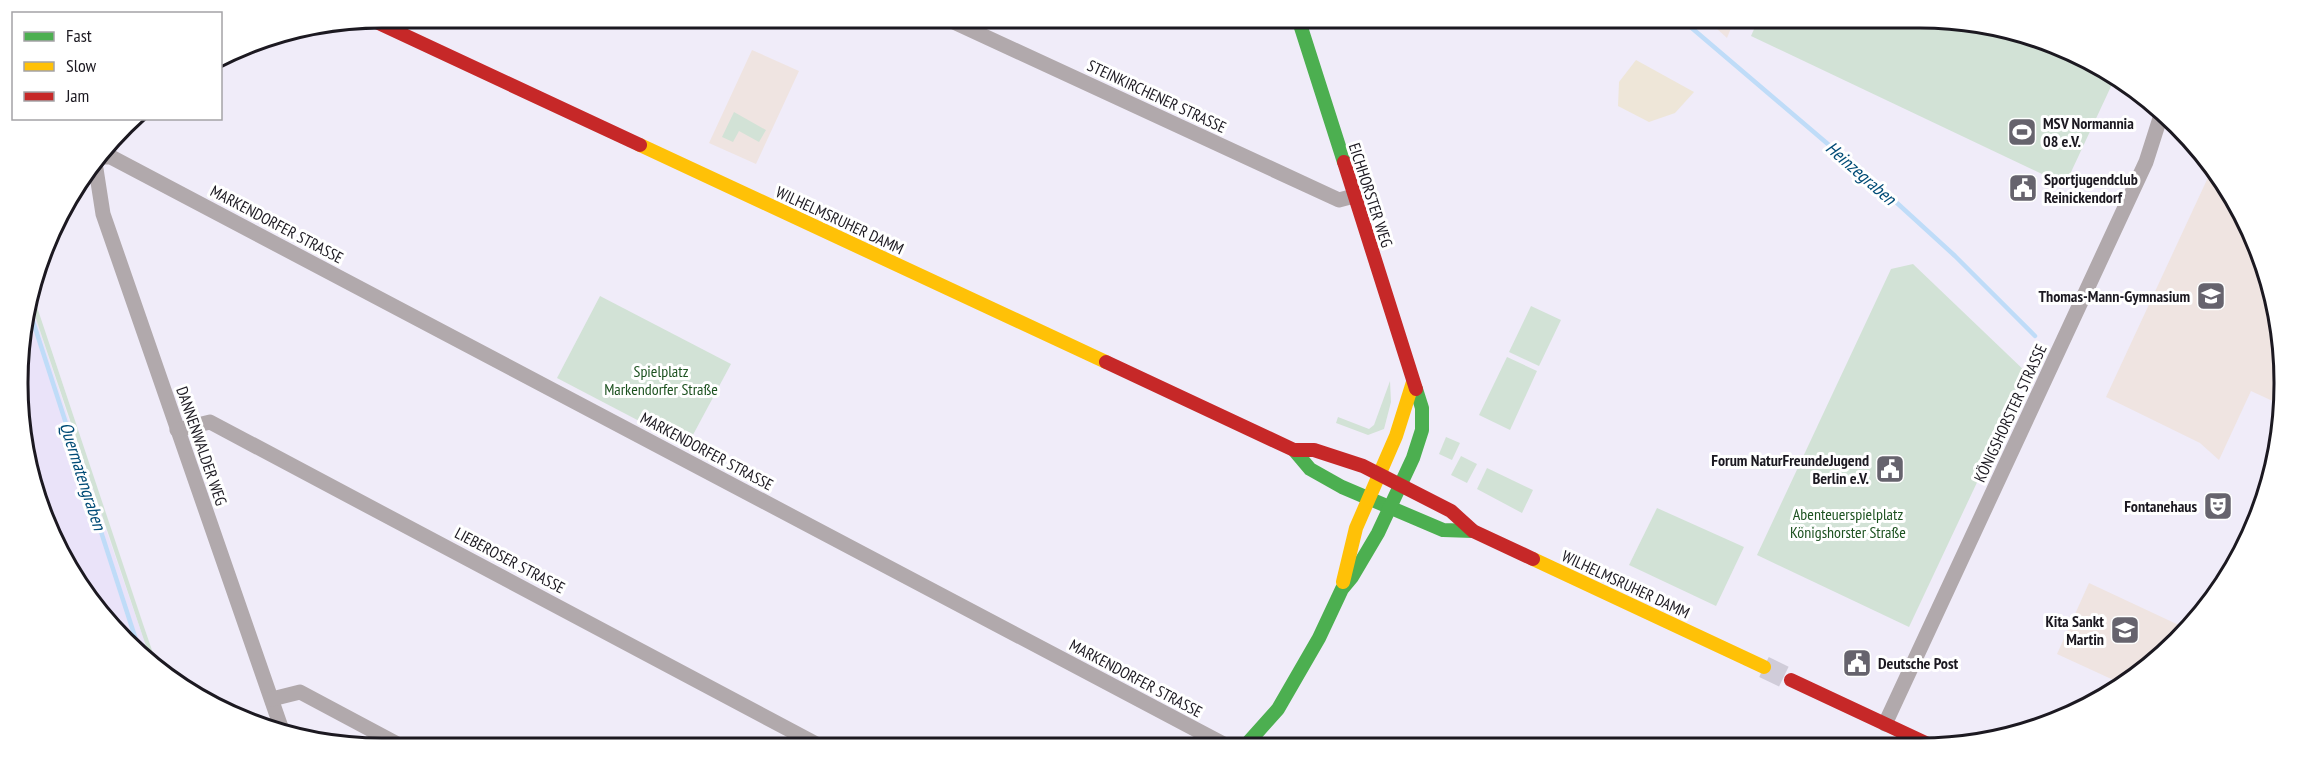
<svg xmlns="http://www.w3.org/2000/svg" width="2303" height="766" viewBox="0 0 2303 766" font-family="'PT Sans Narrow',sans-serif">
  <rect width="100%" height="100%" fill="#f0ecf9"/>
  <!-- built -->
  <polygon fill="#eae3f9" points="31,304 76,442 149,655 80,586 30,477 21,336"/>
  <!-- education -->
  <g fill="#efe4e1">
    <polygon points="1706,18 1735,18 1727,38 1716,28"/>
    <polygon points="752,50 799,71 756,164 709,143"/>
    <polygon points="2211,171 2236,200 2282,335 2277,403 2251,391 2219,460 2200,443 2106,397"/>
    <polygon points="2089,583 2183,627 2161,657 2120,683 2057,654"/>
  </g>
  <!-- green -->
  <g fill="#d2e2d6">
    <polygon points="1759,18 1920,18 2014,30 2114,80 2065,185 1751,36"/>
    <polygon points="734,112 766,130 759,142 739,131 733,142 722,137"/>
    <polygon points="1913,264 2028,374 1909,627 1757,555 1891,269"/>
    <polygon points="33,295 143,624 156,662 149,655 31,304"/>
    <polygon points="600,296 731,364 687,446 557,378"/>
    <polygon points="1531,306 1561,320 1539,366 1509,352"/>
    <polygon points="1507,357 1537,371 1510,430 1479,415"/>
    <polygon points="1390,381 1391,402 1384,429 1368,435 1336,423 1338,417 1369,429 1374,425"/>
    <polygon points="1446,437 1460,443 1452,460 1439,454"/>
    <polygon points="1461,456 1477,464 1467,483 1451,475"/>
    <polygon points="1487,468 1533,490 1522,513 1477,489"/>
    <polygon points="1657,508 1744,547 1716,606 1629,565"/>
  </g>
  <!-- sand -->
  <polygon fill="#eee6d8" points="1636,60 1694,92 1675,113 1649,122 1618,106 1619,82"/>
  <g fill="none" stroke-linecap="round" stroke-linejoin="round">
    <!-- stream -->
    <g stroke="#bfdcf8" stroke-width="4.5">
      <polyline points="1680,18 1897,203 1955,256 2035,336"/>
      <polyline points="29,309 137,643"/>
    </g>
    <!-- secondary-tunnel -->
    <polyline stroke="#d0ccd9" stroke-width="22" stroke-dasharray="22 11" stroke-linecap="butt" points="1764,667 1791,680"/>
    <!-- street -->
    <g stroke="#b1a9ac" stroke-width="15">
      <polyline points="945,18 1339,200 1354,196"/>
      <polyline points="105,157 111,157 1227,746"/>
      <polyline points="96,169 103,214 283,733"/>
      <polyline points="177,430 210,422 822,747"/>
      <polyline points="272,699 300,692 405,748"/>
      <polyline points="1885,724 2146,162 2161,115"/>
    </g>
    <!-- fast -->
    <g stroke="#4caf50" stroke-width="14">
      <polyline points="1298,18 1344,162"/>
      <polyline points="1294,450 1310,469 1342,487 1443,530 1473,531"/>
      <polyline points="1245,746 1278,709 1319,638 1342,589 1352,577 1378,533 1413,458 1422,430 1422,408 1416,389"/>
    </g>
    <!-- slow -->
    <g stroke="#ffc107" stroke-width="14">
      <polyline points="640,145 1106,362"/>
      <polyline points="1533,559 1764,667"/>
      <polyline points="1343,582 1356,528 1396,436 1413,382"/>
    </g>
    <!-- jam -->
    <g stroke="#c62828" stroke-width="14">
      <polyline points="372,20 640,145"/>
      <polyline points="1344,162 1416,389"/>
      <polyline points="1106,362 1294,450 1314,450 1363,466 1451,511 1473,531 1533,559"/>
      <polyline points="1791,680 1930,745"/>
    </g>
    <!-- tram -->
    <polyline stroke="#b6b1b8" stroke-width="1.5" points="28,442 63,549"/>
  </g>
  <!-- icons -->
  <defs>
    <g id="stadium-square" transform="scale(1.5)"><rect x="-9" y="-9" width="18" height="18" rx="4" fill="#66636d" stroke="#fff"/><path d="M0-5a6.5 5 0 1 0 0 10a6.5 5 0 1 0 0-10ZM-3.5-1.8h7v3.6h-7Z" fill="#fff"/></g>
    <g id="civic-square" transform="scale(1.5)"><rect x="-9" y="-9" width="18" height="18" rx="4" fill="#66636d" stroke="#fff"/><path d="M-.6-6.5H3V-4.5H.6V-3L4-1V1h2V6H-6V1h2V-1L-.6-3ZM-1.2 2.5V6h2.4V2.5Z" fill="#fff"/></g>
    <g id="school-square" transform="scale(1.5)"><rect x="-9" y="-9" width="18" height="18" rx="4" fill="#66636d" stroke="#fff"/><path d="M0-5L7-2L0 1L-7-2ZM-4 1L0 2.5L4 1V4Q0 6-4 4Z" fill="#fff"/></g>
    <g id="theatre-square" transform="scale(1.5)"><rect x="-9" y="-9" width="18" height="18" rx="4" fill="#66636d" stroke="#fff"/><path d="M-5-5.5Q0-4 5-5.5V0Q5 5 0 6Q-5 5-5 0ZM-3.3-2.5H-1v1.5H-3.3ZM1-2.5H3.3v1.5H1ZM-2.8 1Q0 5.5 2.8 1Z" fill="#fff"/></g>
  </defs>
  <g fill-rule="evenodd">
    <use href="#stadium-square" x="2022" y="132"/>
    <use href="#civic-square" x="2023" y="188"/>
    <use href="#school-square" x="2211" y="296"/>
    <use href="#civic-square" x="1890" y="469"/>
    <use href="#theatre-square" x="2218" y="506"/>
    <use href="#school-square" x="2125" y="630"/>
    <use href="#civic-square" x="1857" y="663"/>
  </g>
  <g text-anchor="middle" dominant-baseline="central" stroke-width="6" stroke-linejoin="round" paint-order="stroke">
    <!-- street labels -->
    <g font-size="16" fill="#1c1921" stroke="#fff">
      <text transform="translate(1157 96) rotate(25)">STEINKIRCHENER STRASSE</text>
      <text transform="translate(1371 195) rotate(72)">EICHHORSTER WEG</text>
      <text transform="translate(840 220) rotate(25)">WILHELMSRUHER DAMM</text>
      <text transform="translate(277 224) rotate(28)">MARKENDORFER STRASSE</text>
      <text transform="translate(2010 413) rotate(-65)">KÖNIGSHORSTER STRASSE</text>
      <text transform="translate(202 446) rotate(71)">DANNENWALDER WEG</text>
      <text transform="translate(707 451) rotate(28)">MARKENDORFER STRASSE</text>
      <text transform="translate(510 560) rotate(28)">LIEBEROSER STRASSE</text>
      <text transform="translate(1626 584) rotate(25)">WILHELMSRUHER DAMM</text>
      <text transform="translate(1136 678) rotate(28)">MARKENDORFER STRASSE</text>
    </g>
    <!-- poi labels -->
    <g font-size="16" font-weight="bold" fill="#1c1921" stroke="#fff" text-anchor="end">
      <text x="2043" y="123" text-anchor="start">MSV Normannia<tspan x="2043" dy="18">08 e.V.</tspan></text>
      <text x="2044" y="179" text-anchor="start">Sportjugendclub<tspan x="2044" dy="18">Reinickendorf</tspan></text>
      <text x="2190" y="296">Thomas-Mann-Gymnasium</text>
      <text x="1869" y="460">Forum NaturFreundeJugend<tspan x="1869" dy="18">Berlin e.V.</tspan></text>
      <text x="2197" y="506">Fontanehaus</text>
      <text x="2104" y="621">Kita Sankt<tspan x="2104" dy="18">Martin</tspan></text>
      <text x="1878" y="663" text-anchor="start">Deutsche Post</text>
    </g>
    <!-- park labels -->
    <g font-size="16" fill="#1d5220" stroke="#fff">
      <text x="661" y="371">Spielplatz<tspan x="661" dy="18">Markendorfer Straße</tspan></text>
      <text x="1848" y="514">Abenteuerspielplatz<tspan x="1848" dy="18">Königshorster Straße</tspan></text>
    </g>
    <!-- water labels -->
    <g font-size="18" font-style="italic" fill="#004b76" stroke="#fff">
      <text transform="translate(1861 173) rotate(41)">Heinzegraben</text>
      <text transform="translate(83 476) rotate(72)">Quermatengraben</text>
    </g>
  </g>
  <!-- crop -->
  <path d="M0 0H2303V766H0ZM382 28H1920A354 354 0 0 1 2274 382V384A354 354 0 0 1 1920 738H382A354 354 0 0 1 28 384V382A354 354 0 0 1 382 28Z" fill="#fff" fill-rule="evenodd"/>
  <path fill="none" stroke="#1c1921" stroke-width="3" d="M382 28H1920A354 354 0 0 1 2274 382V384A354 354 0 0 1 1920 738H382A354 354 0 0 1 28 384V382A354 354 0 0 1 382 28Z"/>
  <!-- legend -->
  <rect x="12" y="12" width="210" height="108" fill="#ffffff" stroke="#a4a3a6" stroke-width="1.5"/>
  <rect x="24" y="32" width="30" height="9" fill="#4caf50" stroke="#a4a3a6" stroke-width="1.5"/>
  <text x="66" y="42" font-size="18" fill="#1c1921">Fast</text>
  <rect x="24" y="62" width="30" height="9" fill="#ffc107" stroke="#a4a3a6" stroke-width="1.5"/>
  <text x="66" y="72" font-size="18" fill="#1c1921">Slow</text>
  <rect x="24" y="92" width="30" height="9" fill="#c62828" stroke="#a4a3a6" stroke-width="1.5"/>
  <text x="66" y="102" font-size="18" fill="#1c1921">Jam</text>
</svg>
